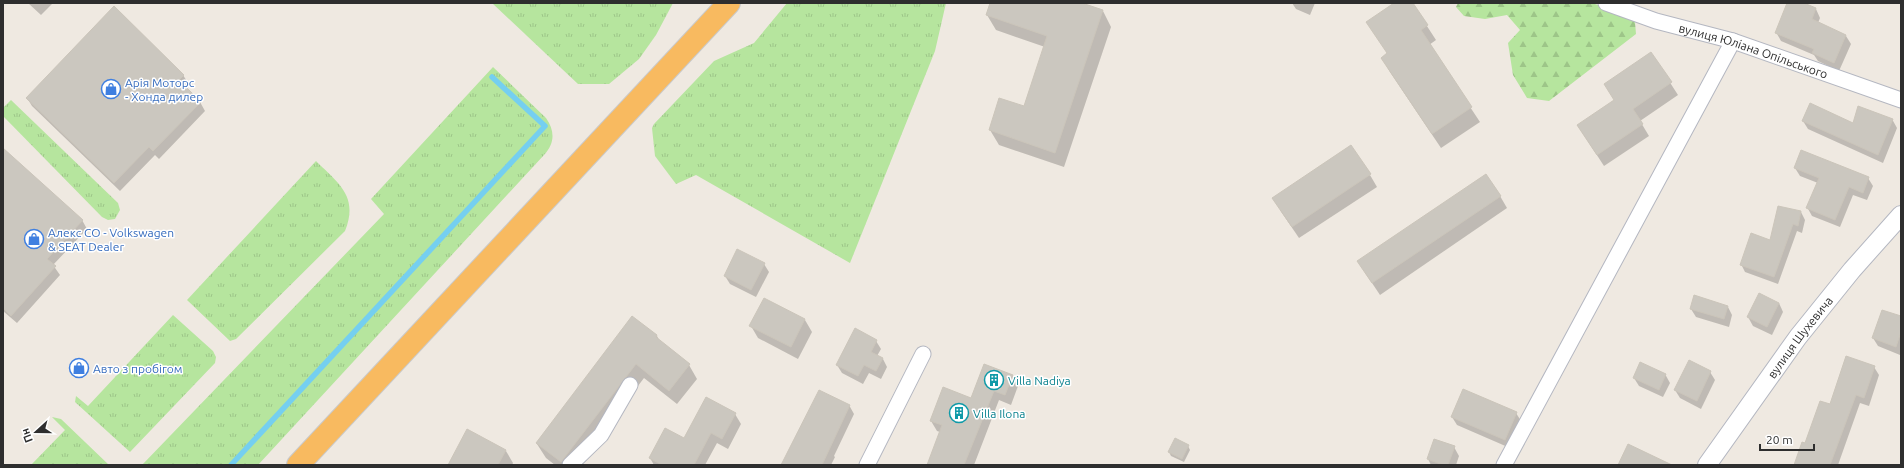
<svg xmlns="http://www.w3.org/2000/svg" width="1904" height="468" viewBox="0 0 1904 468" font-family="Ubuntu,sans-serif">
  <defs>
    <pattern id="grass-tufts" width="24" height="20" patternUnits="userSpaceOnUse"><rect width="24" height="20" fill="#b6e59e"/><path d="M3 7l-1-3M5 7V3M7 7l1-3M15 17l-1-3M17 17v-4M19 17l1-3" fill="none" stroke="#9dc588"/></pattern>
    <pattern id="forest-firs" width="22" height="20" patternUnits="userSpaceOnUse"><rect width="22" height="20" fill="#b6e59e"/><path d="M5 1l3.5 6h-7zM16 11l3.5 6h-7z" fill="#9dc588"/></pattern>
  </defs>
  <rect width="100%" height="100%" fill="#efe9e1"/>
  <!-- grass -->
  <g fill="url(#grass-tufts)">
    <polygon points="492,3 673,3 656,35 639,59 609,84 578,84"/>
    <polygon points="787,3 946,3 935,51 850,263 696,175 676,184 655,156 652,128 654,124 714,61 754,43"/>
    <path d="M 493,67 L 546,118 C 555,131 555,143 544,155 L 258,465 L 142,465 L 384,214 L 371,199 Z"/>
    <polygon points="11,100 118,203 120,210 115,219 108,220 102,217 3,116 3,108"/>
    <path d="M 316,161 C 338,183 359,196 345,231 L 236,339 L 230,341 L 187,300 Z"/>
    <polygon points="173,315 213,351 216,357 215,363 130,452 75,402 76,396 88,406"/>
    <polygon points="52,417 61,419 109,465 31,465 65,430"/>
  </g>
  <!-- forest -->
  <polygon fill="url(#forest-firs)" points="1458,3 1592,3 1630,16 1635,22 1636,34 1549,101 1527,98 1513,75 1508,43 1520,30 1507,15 1485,19 1464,16 1456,7"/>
  <!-- shadow -->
  <g fill="#0003">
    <polygon points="28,3 53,3 41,15"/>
    <polygon points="991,3 1079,3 1103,11 1111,27 1064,167 999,145 990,130 1025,107 1045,47 996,30 987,15"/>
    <polygon points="1292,3 1315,3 1310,15 1296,9"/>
    <polygon points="1396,3 1412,3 1436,40 1429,45 1480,122 1441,148 1390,72 1382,58 1388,54 1368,22"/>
    <polygon points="1788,3 1801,3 1816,9 1820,18 1818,23 1846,36 1851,44 1839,71 1818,61 1814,55 1781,41 1776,32"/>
    <polygon points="1651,53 1678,95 1640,121 1649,136 1604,166 1578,126 1615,101"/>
    <polygon points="183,75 188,83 185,87 200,102 205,111 159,159 155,155 120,191 32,106 27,98"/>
    <polygon points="1892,119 1897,128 1883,163 1808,129 1803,121 1853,124"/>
    <polygon points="3,150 82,220 87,229 53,265 60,275 17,323 3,311"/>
    <polygon points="1795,168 1868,178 1873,186 1867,200 1853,195 1840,227 1812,216 1807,207 1818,183 1800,176"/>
    <polygon points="1370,175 1377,187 1299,238 1280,210"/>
    <polygon points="1500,196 1507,208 1380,295 1366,274"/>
    <polygon points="1779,207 1801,212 1805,220 1802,233 1797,231 1778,284 1745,272 1741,264 1771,241"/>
    <polygon points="764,264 769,272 756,297 730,284 725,276"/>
    <polygon points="764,299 805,320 812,332 798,359 758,338 751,326"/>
    <polygon points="1779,303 1783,312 1772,335 1753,326 1748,317"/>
    <polygon points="1728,307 1732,315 1729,327 1696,317 1691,309"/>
    <polygon points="1901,317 1900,355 1878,346 1873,338"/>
    <polygon points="632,318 657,336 660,342 689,365 697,379 677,404 644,378 578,465 555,465 546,458 537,444"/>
    <polygon points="876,341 881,349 877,356 883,359 887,367 881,379 869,373 863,384 842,373 837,365"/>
    <polygon points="1874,367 1879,375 1869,406 1860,403 1838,465 1795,465 1805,444 1831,406"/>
    <polygon points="1710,372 1715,380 1701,409 1680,398 1675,390"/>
    <polygon points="1665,374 1670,383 1663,397 1639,386 1634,378"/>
    <polygon points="1012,376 1018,386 1011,405 999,400 974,465 928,465 940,432 937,431 931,421"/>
    <polygon points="849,405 854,414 834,456 835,457 831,465 783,465"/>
    <polygon points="1516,413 1521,421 1510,448 1457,425 1452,417"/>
    <polygon points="735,414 741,424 728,449 717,443 705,465 654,465 650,458"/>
    <polygon points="1188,446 1190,450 1184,462 1171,456 1169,452"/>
    <polygon points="1454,447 1459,456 1456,465 1431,465 1428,459"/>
    <polygon points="506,451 513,463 512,465 449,465"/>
  </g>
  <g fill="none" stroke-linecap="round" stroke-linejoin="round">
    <!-- stream -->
    <polyline stroke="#75cff0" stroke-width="5.5" points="231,465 545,126 492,77"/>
  </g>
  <!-- building -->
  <g fill="#cbc7bf" stroke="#cbc5ba">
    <polygon points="990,3 1082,3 1103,10 1055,153 989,130 999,98 1024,106 1047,36 986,15"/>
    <polygon points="1394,3 1413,3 1428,25 1421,30 1472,107 1432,134 1381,58 1387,53 1366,22"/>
    <polygon points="1787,3 1804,3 1816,8 1812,19 1846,35 1834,63 1812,53 1814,49 1775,33"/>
    <polygon points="114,6 184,75 179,80 201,102 153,151 149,147 114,183 26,98"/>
    <polygon points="1651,52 1672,82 1633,109 1643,124 1597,155 1577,125 1614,100 1604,84"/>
    <polygon points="1810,103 1853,123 1858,106 1893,119 1878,155 1802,121"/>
    <polygon points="1351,145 1371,174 1292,227 1272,198"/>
    <polygon points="3,148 83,220 47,259 56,266 11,316 3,308"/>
    <polygon points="1801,150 1869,177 1863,193 1849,187 1835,220 1806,208 1819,178 1794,168"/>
    <polygon points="1486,174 1501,196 1372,283 1357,261"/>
    <polygon points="1778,206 1801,211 1798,226 1793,224 1774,277 1740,265 1751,233 1770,240"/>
    <polygon points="737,249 765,263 751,290 724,276"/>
    <polygon points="1759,293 1779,303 1767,327 1747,317"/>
    <polygon points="1694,295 1728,306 1724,319 1690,309"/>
    <polygon points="764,298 805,319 791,347 749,326"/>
    <polygon points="1882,310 1901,316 1901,332 1896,347 1872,338"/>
    <polygon points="632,316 657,335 656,337 690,364 669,391 636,364 561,462 536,443"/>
    <polygon points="855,328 877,340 871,352 883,358 876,371 864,365 858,376 836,365"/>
    <polygon points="1846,356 1875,366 1864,398 1856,395 1830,465 1794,465 1802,442 1805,443 1820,401 1830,404"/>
    <polygon points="1689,360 1711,371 1697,401 1674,390"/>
    <polygon points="1640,362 1666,374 1659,390 1633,378"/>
    <polygon points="984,364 1013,375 1005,395 994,391 964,465 927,465 942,425 930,421 943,387 971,398"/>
    <polygon points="1463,389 1517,412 1505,440 1451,417"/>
    <polygon points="819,390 850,405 822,465 781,465"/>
    <polygon points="706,397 736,413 722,439 711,433 694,465 662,465 649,458 665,428 684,438"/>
    <polygon points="467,429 506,450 498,465 448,465"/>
    <polygon points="1175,438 1189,445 1182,459 1168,452"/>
    <polygon points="1434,439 1455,446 1448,465 1443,465 1427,459"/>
    <polygon points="1628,444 1672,465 1618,465"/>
  </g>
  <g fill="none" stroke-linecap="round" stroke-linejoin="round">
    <!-- minor casing -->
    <g stroke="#b4b7c1" stroke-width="17">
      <g id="minor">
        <path id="s1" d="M 1606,3 L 1656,21 L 1733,41 L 1901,100"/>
        <polyline points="570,465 601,435 630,385"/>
        <polyline points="867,465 923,354"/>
        <polyline points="1504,465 1733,41"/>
      </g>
    </g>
    <!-- tertiary casing -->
    <g stroke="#b4b7c1" stroke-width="20">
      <g id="tertiary">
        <path id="s2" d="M 1707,465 L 1798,337 L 1852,270 L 1901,215"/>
      </g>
    </g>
    <!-- trunk casing -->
    <g stroke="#c9c9c9" stroke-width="24">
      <polyline id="trunk" points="298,465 729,3"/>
    </g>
    <!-- minor -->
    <use href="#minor" stroke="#fff" stroke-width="15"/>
    <!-- tertiary -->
    <use href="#tertiary" stroke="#fff" stroke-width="18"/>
    <!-- trunk -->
    <use href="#trunk" stroke="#f8ba60" stroke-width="22"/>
  </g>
  <!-- icons -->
  <defs>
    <g id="shop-ring" transform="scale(1)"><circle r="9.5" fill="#fff" stroke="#3f7fe0" stroke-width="1.5"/><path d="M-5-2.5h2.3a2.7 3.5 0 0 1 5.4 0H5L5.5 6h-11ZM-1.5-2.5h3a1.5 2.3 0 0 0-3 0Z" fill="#3f7fe0"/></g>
    <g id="building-ring" transform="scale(1)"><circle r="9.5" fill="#fff" stroke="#0f9aa8" stroke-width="1.5"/><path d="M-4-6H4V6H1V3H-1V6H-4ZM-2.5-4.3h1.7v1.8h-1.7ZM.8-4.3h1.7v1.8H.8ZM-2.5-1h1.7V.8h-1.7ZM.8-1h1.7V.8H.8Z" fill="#0f9aa8"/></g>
  </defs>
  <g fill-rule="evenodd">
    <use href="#shop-ring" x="111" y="89"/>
    <use href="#shop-ring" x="34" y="239"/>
    <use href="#shop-ring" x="79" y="368"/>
    <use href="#building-ring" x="994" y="380"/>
    <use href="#building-ring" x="959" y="413"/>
  </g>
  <g text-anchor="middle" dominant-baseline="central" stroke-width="3" stroke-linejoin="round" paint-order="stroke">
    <!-- street labels -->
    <g font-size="12" fill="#2e2e2e" stroke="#fff">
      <text stroke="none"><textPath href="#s1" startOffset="155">вулиця Юліана Опільського</textPath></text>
      <text stroke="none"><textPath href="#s2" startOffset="158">вулиця Шухевича</textPath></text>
    </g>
    <!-- shop labels -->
    <g font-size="12" fill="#366cbe" stroke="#fff" text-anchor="start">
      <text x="125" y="82">Арія Моторс<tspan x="125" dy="14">- Хонда дилер</tspan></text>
      <text x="48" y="232">Алекс CO - Volkswagen<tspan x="48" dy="14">&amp; SEAT Dealer</tspan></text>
      <text x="93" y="368">Авто з пробігом</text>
    </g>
    <!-- culture labels -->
    <g font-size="12" fill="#0d838f" stroke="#fff" text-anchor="start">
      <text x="1008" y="380">Villa Nadiya</text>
      <text x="973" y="413">Villa Ilona</text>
    </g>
  </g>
  <!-- border -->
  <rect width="1904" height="468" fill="none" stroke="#2e2e2e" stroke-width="8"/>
  <!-- north arrow -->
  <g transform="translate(36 432) rotate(249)" stroke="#ffffff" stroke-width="3" paint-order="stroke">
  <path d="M0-3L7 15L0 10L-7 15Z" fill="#2e2e2e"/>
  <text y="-6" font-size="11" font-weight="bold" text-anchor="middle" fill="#2e2e2e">Пн</text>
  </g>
  <!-- scale -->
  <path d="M1760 444v6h54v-6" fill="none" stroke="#2e2e2e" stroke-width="2"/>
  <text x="1766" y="444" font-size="12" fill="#2e2e2e" stroke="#ffffff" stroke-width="3" paint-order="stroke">20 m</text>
</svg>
